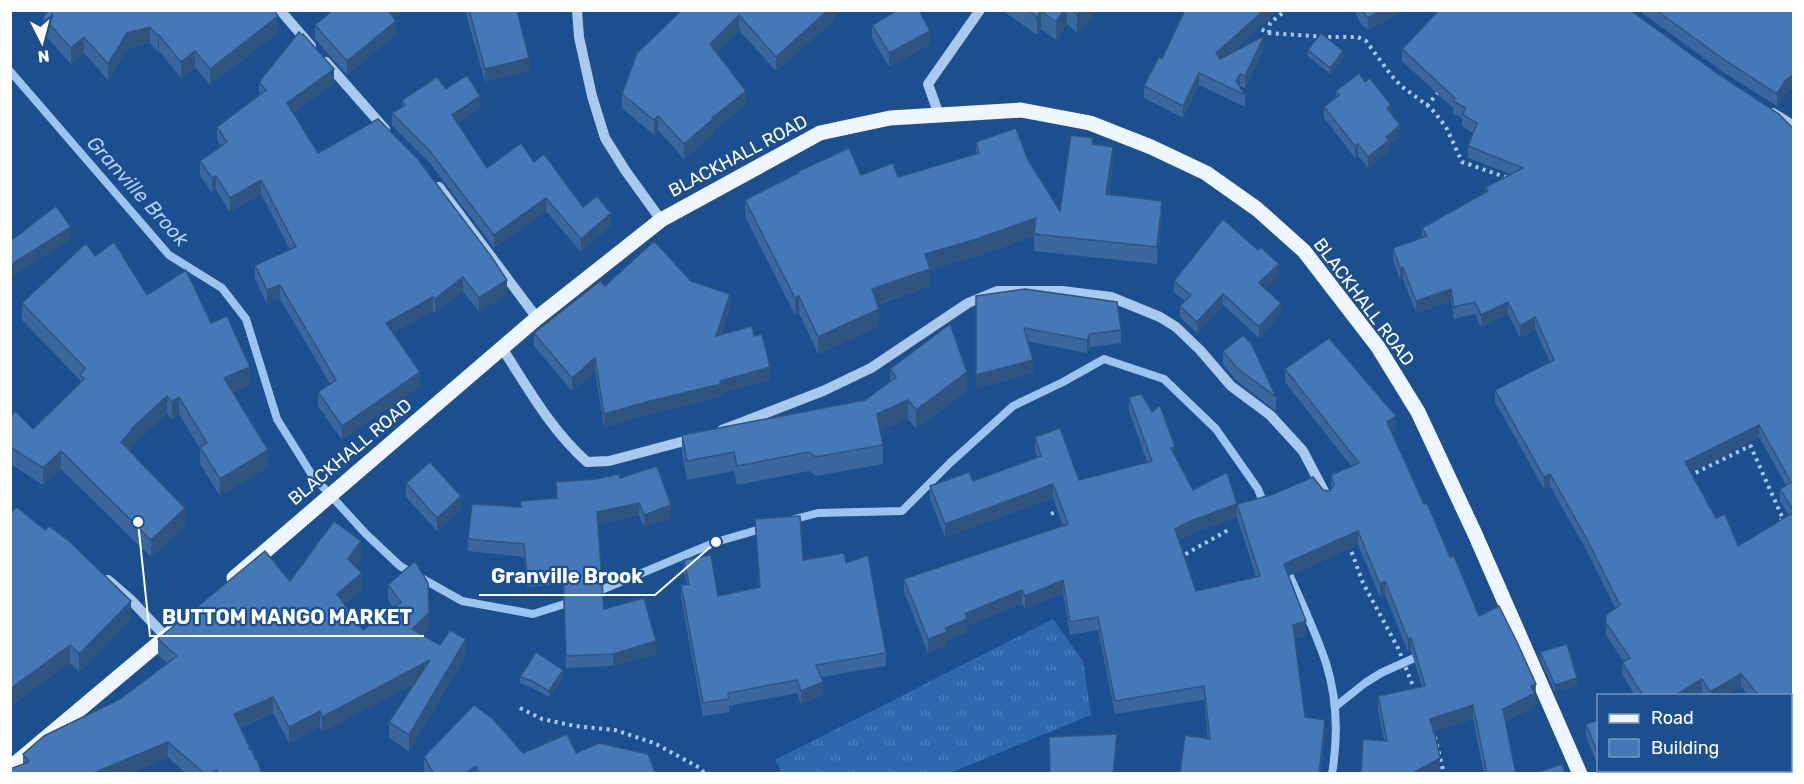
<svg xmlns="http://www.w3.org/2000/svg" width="1804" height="784" viewBox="0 0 1804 784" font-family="Rubik,sans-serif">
  <defs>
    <pattern id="grass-tufts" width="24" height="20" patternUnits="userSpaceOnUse" patternTransform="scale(1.5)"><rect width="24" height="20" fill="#2e69ad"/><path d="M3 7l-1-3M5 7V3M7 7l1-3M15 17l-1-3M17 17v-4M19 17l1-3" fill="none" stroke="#4d80b9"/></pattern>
  </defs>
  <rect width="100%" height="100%" fill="#1b4f8f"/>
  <!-- grass -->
  <polygon fill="url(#grass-tufts)" points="1053,619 1083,661 1091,715 950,773 782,773 775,760"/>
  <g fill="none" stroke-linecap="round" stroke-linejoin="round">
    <!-- stream -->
    <g stroke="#9cc4f0" stroke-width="8">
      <polyline points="10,71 169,255 222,288 246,319 277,419 312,475 366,534 400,566 462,601 533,614 574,601"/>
      <polyline points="791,520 818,513 902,511 950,463 1013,406 1063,382 1104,359 1164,379 1216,429 1258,489 1265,507"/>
      <path d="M 1285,565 C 1299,597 1315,630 1326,663 C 1337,698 1338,738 1332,774"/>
      <polyline points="594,593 716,542 764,528"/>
      <polyline points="1335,707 1365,683 1381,673 1423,654"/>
    </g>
    <!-- path -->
    <g stroke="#a9c9ee" stroke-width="4" stroke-dasharray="3 4.5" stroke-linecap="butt">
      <polyline points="1255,26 1269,33 1328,37 1358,37 1366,41 1391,75 1401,86 1431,108 1446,127 1462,162 1508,178"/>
      <polyline points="1269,33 1270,23 1286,10"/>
      <polyline points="1427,106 1440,90"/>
      <polyline points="1747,438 1783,519 1780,521"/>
      <polyline points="1689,476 1750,446"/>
      <polyline points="1051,514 1062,509"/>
      <polyline points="1349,545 1363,583 1398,648 1415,691"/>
      <polyline points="1179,558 1228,530"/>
      <polyline points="520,708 542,719 575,726 615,730 654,743 700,768 705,774"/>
      <polyline points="1435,737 1444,774"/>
    </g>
    <!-- minor -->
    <g stroke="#a9c9ee" stroke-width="10">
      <polyline points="280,10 311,46"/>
      <polyline points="577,10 579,37 592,96 605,138 625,170 661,220"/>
      <polyline points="326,62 385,129"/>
      <polyline points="1773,113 1794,126"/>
      <polyline points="939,115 928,84 980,10"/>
      <polyline points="439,187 537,318"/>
      <path d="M 502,348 C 528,388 551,430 587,462 L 609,461 L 696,438"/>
      <polyline points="722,430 823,391 871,368 968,303 997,291 1062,291 1111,297 1160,317 1176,327 1200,350 1231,386 1270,415 1303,451 1327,497"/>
      <polyline points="108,580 130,599 166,637"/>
    </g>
    <!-- major -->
    <g stroke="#f0f6ff" stroke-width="15">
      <polyline points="234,578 537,318 661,220 820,133 890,118 1021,110 1090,123 1151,147 1206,173 1257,209 1304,251 1378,347 1418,412 1475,534 1580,774"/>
      <polyline points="10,768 173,631"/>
    </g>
  </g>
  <!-- wall -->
  <g fill="#3a679d" fill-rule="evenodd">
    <polygon points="403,10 394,18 396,34 347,75 315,39 315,25"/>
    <polygon points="465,10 518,10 518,15 529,71 485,82"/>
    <polygon points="682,10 833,21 776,71 739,30 717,52 746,105 713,131 713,134 684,159 658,130 654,135 622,108 622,94"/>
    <polygon points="1006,10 1093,10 1093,18 1077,33 1067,24 1056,40 1041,29 1037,35 1006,13"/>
    <polygon points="1185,10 1278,10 1228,55 1264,48 1245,88 1240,86 1239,86 1245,95 1245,107 1199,85 1183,118 1144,98 1144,86 1162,59"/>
    <polygon points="1354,10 1404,10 1368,30 1361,24"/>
    <polygon points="1638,10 1794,10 1794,87 1785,93 1777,106 1726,74"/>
    <polygon points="43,17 278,32 210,85 195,67 181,78 159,51 158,52 150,43 127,49 108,80 84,53 71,64 43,33"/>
    <polygon points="872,25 930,44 889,67 872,38"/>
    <path d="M 1402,49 L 1794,129 L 1794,739 L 1791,741 L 1791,696 L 1749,696 L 1741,686 L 1725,696 L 1704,696 L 1702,691 L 1694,696 L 1635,696 L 1622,674 L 1622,662 L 1623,661 L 1606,635 L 1606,615 L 1615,608 L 1589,555 L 1550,486 L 1544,489 L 1495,402 L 1495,390 L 1550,362 L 1535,329 L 1520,338 L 1508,314 L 1481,327 L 1475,314 L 1454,319 L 1451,301 L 1416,313 L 1403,279 L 1400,280 L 1393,260 L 1393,248 L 1422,238 L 1422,228 L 1486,192 L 1486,187 L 1510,174 L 1468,158 L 1468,146 L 1473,133 L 1462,126 L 1462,118 L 1453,113 L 1453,108 L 1402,61 ZM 1759,437 L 1786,485 L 1780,489 L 1780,501 L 1789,515 L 1738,546 L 1716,518 L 1690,472 Z"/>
    <polygon points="1308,50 1343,58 1330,74 1308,56"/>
    <polygon points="259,82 334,83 293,113 318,153 507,294 479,312 463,291 435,313 433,311 393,333 420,386 342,440 318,406 318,392 330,384 280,299 267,304 255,279 255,265 290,250 261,194 230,212 216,190 212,192 200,176 200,161 221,146 217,141 217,127 259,95"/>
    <polygon points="446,89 480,108 457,124 487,168 534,162 583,207 611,225 581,252 546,211 494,248 429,162 392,125 392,113 402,107 402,100"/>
    <polygon points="1336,91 1391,114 1400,137 1389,146 1389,151 1368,168 1358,156 1355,158 1324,118 1324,107 1336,97"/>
    <polygon points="976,142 1028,160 1060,211 1093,144 1113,164 1109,194 1162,218 1157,264 1034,251 1034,236 977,256 930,270 930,286 877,305 879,326 818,354 799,313 795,315 745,217 745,200 797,173 797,172 898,177 976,154"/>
    <polygon points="95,256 147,295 211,323 250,384 233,392 268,467 220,496 200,464 200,449 179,414 172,419 167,413 132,446 132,447 129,451 185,526 151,557 61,469 43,485 10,464 10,417 33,429 80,383 80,380 22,320 22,303"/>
    <polygon points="1279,275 1265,288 1281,314 1259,338 1223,305 1197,333 1180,317 1180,306 1185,301 1174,292 1174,281"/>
    <polygon points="691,281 730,307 721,335 770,380 721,393 721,397 650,414 604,427 595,371 572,391 534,346 534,333 605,286"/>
    <polygon points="976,296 1121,330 1121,343 1090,347 1087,353 1027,341 1033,373 976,388"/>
    <polygon points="1223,351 1276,397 1276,411 1237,381 1223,365"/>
    <polygon points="890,369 967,391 916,429 908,419 880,431 883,445 883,464 816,476 809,471 737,485 734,471 687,480 682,454 682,435 865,400 890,381"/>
    <path d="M 1285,369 L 1396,429 L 1391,432 L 1424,504 L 1479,616 L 1536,698 L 1535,698 L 1535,707 L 1505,721 L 1516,774 L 1484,774 L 1473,719 L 1434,731 L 1440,772 L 1436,774 L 1361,774 L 1384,740 L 1378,710 L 1378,696 L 1422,687 L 1411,651 L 1408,652 L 1385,595 L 1380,597 L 1358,545 L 1288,576 L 1306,635 L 1295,638 L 1305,717 L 1325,733 L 1321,774 L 1180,774 L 1185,735 L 1208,738 L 1204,700 L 1115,714 L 1098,630 L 1070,635 L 1063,593 L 1025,609 L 1022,603 L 967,626 L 967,632 L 947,640 L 947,645 L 928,653 L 904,592 L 904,579 L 1063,526 L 1053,498 L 945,537 L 930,499 L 930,486 L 973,481 L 1037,457 L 1035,450 L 1035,437 L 1079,480 L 1147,462 L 1129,411 L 1129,398 L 1175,456 L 1193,490 L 1237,504 L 1323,490 L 1330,491 L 1331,489 L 1331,475 L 1351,466 L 1285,382 ZM 1237,517 L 1256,577 L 1196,591 L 1179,540 L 1193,533 Z"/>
    <polygon points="620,478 671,518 644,527 639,515 598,524 604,609 656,654 613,666 566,668 563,584 527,587 524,557 468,551 468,539 520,507 520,501 556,498 556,482"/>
    <polygon points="406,483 461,509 437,531 406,497"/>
    <polygon points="10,513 131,619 79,672 70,663"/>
    <polygon points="755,519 803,560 846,563 886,653 886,666 821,677 823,695 801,704 797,693 729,706 729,712 703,716 681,598 681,585 687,584 684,573 684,560 718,596 759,588"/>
    <polygon points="361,557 355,566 362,589 344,604 363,630 393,608 388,600 388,585 429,629 422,635 440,645 466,655 409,751 389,738 389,722 414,684 322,732 320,727 289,743 273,713 241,727 262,774 186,774 168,757 129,774 10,774 23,764 23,754 120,699 167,663 158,655 158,639 290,581"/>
    <polygon points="1540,652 1577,685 1555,692 1540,659"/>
    <polygon points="520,677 563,677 549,697 532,688 520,683"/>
    <polygon points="1599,720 1598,766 1586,736 1586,724"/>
    <polygon points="523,753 576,753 656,774 425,774 424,771 424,757"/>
  </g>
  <!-- shaded-wall -->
  <g fill="#305480">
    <polygon points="388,10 403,10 388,24"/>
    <polygon points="828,10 840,10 833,21 776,71 776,57"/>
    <polygon points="1064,10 1067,10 1067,24 1056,40 1056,22"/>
    <polygon points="1081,10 1093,10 1093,18 1077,33 1077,15"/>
    <polygon points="1264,10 1278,10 1216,65 1216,53"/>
    <polygon points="1382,10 1404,10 1368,30 1368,18"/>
    <polygon points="1041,11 1041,29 1037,35 1037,17"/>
    <polygon points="739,15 739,30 710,59 710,44"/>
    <polygon points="278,16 278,32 210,85 210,69"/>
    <polygon points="396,21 396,34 347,75 347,61"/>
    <polygon points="150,27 150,43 127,49 108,80 108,64 127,33"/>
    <polygon points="930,31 930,44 889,67 889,53"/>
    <polygon points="159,35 159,51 158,52 158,36"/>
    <polygon points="1264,36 1264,48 1245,88 1245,76"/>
    <polygon points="84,37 84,53 71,64 71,48"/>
    <polygon points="195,51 195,67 181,78 181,62"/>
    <polygon points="1343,51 1343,58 1330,74 1330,68"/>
    <polygon points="529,58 529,71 485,82 485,69"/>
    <polygon points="334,69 334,83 287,117 287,103"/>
    <polygon points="1199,73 1199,85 1183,118 1183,106"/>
    <polygon points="1240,74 1240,86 1237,91 1236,81"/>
    <polygon points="1794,74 1794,87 1785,93 1777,106 1777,94 1785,81"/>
    <polygon points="746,91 746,105 713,131 713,134 684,159 684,144 712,118"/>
    <polygon points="480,96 480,108 452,127 452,115"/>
    <polygon points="1391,105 1391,116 1387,108"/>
    <polygon points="658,116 658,130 654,135 654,120"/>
    <polygon points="1400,125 1400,137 1389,146 1389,151 1368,168 1368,157 1386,137"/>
    <polygon points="1358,144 1358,156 1355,158 1355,146"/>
    <polygon points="1113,147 1113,164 1106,211 1106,194"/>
    <polygon points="216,176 216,190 212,192 212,178"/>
    <polygon points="261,180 261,194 230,212 230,198"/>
    <polygon points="546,198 546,211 494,248 494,235"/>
    <polygon points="1162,201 1162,218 1157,264 1157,247"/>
    <polygon points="611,213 611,225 581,252 581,239"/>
    <polygon points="1036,218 1034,236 977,256 930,270 930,286 872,306 872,289 925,254"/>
    <polygon points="71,227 71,239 10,278 10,265"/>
    <polygon points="1279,264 1279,275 1259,294 1259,283"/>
    <polygon points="1403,267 1403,279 1400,280 1400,268"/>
    <polygon points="463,277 463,291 435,313 435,299"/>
    <polygon points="507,280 507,294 479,312 479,298"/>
    <polygon points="280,285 280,299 267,304 267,290"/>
    <polygon points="1451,289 1451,301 1416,313 1416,301"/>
    <polygon points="730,294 730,307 716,349 716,336"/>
    <polygon points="1223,294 1223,305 1197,333 1197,322"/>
    <polygon points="799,296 799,313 795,315 795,298"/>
    <polygon points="433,297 433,311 386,337 386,323"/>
    <polygon points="1508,302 1508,314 1481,327 1481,315"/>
    <polygon points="1281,303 1281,314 1259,338 1259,327"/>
    <polygon points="879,309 879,326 818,354 818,337"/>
    <polygon points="1535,317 1535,329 1520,338 1520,326"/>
    <polygon points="1090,334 1090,347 1087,353 1087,340"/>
    <polygon points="595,358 595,371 572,391 572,378"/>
    <polygon points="1033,360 1033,373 976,388 976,375"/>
    <polygon points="250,367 250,384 224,396 224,378"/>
    <polygon points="770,367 770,380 721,393 721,397 650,414 604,427 604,414 720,381"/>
    <polygon points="420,372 420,386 342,440 342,426"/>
    <polygon points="967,372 967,391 916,429 916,410"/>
    <polygon points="167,396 167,413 132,446 132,447 121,459 121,442 131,429"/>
    <polygon points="179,397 179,414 172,419 172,402"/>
    <polygon points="908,400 908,419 877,433 877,414"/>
    <polygon points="1396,416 1396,429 1387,435 1387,422"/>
    <polygon points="1759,425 1759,437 1685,474 1685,462"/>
    <polygon points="1175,447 1175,460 1171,448"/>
    <polygon points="268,450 268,467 220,496 220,479"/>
    <polygon points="61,451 61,469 43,485 43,468"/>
    <polygon points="1550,474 1550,486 1544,489 1544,477"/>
    <polygon points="1053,484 1053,498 945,537 945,524"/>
    <polygon points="461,496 461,509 437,531 437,518"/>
    <polygon points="639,503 639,515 597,524 597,512"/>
    <polygon points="1237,504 1237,517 1193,533 1175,542 1175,529 1193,520"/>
    <polygon points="671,505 671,518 644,527 644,515"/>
    <polygon points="185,508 185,526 151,557 151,540"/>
    <polygon points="1358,531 1358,545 1284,578 1284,564"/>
    <polygon points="361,541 361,557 348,575 348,559"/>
    <polygon points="362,573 362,589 337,610 337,594"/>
    <polygon points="1063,580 1063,593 1025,609 1025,596"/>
    <polygon points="1385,581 1385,595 1380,597 1380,584"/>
    <polygon points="1022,590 1022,603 967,626 967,632 947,640 947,645 928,653 928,639 946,628 965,614"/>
    <polygon points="131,601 131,619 79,672 79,654"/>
    <polygon points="429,613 429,629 412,645 412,629"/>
    <polygon points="1306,621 1306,635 1293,638 1293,625"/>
    <polygon points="1411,638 1411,651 1408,652 1408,639"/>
    <polygon points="466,639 466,655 409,751 409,735"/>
    <polygon points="656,641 656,654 613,666 613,654"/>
    <polygon points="70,645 70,663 10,707 10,689"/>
    <polygon points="430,660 430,676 322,732 322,717"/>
    <polygon points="563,670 563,677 549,697 549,691"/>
    <polygon points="1741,674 1741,686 1725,696 1710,696 1710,692"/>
    <polygon points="1577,678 1577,685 1555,692 1555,685"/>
    <polygon points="1702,679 1702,691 1694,696 1674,696"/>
    <polygon points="823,682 823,695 801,704 801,691"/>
    <polygon points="1536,684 1535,707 1503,722 1503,709 1531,686"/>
    <polygon points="273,697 273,713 234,729 234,714"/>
    <polygon points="1473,705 1473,719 1430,732 1430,719"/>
    <polygon points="320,711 320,727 289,743 289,727"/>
    <polygon points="1325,720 1325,733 1321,774 1319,774"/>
    <polygon points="1794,727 1794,739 1791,741 1791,729"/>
    <polygon points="1117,734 1117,747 1114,774 1113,774"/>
    <polygon points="168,742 168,757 129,774 91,774"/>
    <polygon points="1440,758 1440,772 1436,774 1411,774"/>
    <polygon points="476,766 476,774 464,774"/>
  </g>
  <!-- building -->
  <g fill="#4478b7" stroke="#305480" stroke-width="1.5" fill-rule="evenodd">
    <polygon points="49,10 274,10 278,16 210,69 195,51 181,62 159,35 158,36 150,27 127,33 108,64 84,37 71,48 43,17"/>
    <polygon points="333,10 388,10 396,21 347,61 315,25"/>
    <polygon points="469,10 517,10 529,58 485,69"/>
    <polygon points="682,10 828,10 776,57 739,15 710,44 746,91 712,118 713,119 684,144 658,116 654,120 622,94 637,53"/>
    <polygon points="898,10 919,10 930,31 889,53 872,25"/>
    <polygon points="1028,10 1064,10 1056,22 1041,11 1037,17"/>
    <polygon points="1072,10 1081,10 1077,15"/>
    <polygon points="1185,10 1264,10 1216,53 1220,59 1264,36 1245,76 1240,74 1236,81 1245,95 1199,73 1183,106 1144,86 1159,57 1162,59"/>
    <polygon points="1361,10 1382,10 1368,18"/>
    <polygon points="1439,10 1610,10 1613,12 1614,10 1630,10 1718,74 1779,114 1794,129 1794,511 1780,489 1791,482 1759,425 1685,462 1716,518 1725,514 1738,546 1794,512 1794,727 1791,729 1791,696 1759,696 1741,674 1710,692 1702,679 1674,696 1643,696 1622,662 1630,658 1606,623 1606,615 1620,605 1589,543 1550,474 1544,477 1495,390 1554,360 1535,317 1520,326 1508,302 1481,315 1475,302 1454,307 1451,289 1416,301 1403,267 1400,268 1393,248 1427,236 1422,228 1488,191 1486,187 1523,168 1468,146 1477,123 1462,114 1466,108 1453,101 1455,98 1402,49"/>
    <polygon points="1656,10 1794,10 1794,74 1785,81 1777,94 1726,61"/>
    <polygon points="299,32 302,35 303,34 334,69 287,103 318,153 378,119 417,158 491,256 507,280 479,298 463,277 435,299 433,297 386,323 420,372 342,426 318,392 336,380 280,285 267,290 255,265 296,247 261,180 230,198 216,176 212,178 200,161 227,142 217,127 266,90 259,82"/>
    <polygon points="1321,33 1343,51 1330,68 1308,50"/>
    <polygon points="1359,73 1365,82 1370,78 1391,105 1387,108 1400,125 1386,137 1389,140 1368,157 1358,144 1355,146 1324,107 1339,95 1336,91"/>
    <polygon points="467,75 480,96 452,115 487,168 521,143 534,162 544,154 583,207 597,196 611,213 581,239 546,198 494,235 429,150 392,113 405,105 402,100 437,77 446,89"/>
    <polygon points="1016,128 1028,160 1060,211 1071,135 1093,138 1092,144 1113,147 1106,194 1162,201 1157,247 1034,234 1036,218 977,239 925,254 930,269 872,289 879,309 818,337 799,296 795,298 745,200 798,173 797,172 849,148 861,175 893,163 898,177 979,153 976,142"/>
    <polygon points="56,206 71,227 10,265 10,236 13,239"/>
    <polygon points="1223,219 1258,250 1261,247 1279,264 1259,283 1281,303 1259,327 1223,294 1197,322 1180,306 1191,295 1174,281"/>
    <polygon points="654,241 691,281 730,294 716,336 752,326 754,336 762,334 770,367 720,381 721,384 650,401 604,414 595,358 572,378 534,333 600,281 605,286"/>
    <polygon points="114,242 147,295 186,270 211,323 227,316 250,367 224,378 268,450 220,479 200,447 207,443 179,397 172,402 167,396 131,429 132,430 121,442 185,508 151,540 61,451 43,468 10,447 10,417 15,411 33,429 84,379 80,375 85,368 22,303 86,243 95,256"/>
    <polygon points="1025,289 1117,302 1121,330 1090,334 1087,340 1024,328 1033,360 976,375 976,296"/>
    <polygon points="950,324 967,372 916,410 908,400 877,414 883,445 816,457 809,452 737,466 734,452 687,461 682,435 865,400 896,377 890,369"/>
    <polygon points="1243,335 1252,345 1276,397 1237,368 1223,351"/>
    <path d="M 1329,338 L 1396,416 L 1387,422 L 1424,504 L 1427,503 L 1450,557 L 1454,556 L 1479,616 L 1499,606 L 1517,642 L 1536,684 L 1531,686 L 1535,693 L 1503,709 L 1516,774 L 1487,774 L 1473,705 L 1430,719 L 1437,743 L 1440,758 L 1411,774 L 1361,774 L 1363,739 L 1387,741 L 1378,696 L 1425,686 L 1411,638 L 1408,639 L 1385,581 L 1380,584 L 1358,531 L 1284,564 L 1306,621 L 1293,625 L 1305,717 L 1325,720 L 1319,774 L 1186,774 L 1180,773 L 1185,735 L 1210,739 L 1204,686 L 1115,701 L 1098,617 L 1070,622 L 1063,580 L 1025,596 L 1022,590 L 965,614 L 967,619 L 946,628 L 947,632 L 928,639 L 904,579 L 1068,524 L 1053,484 L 945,524 L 930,486 L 969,472 L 973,481 L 1041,456 L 1035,437 L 1060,428 L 1079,480 L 1152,461 L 1129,398 L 1141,393 L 1152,412 L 1160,405 L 1175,447 L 1171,448 L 1193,490 L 1227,472 L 1237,504 L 1271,495 L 1313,477 L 1323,490 L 1330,491 L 1334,485 L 1331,475 L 1359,463 L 1285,369 ZM 1237,504 L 1260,576 L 1196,591 L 1175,529 L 1193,520 Z"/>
    <polygon points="430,462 461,496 437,518 406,483"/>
    <polygon points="657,466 671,505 644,515 639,503 597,512 604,609 644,598 656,641 613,654 566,656 563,571 527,575 524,544 468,539 472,504 521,507 520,501 557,498 556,482 596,479 619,474 620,478"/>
    <polygon points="17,507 45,530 49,526 69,541 131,601 79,654 70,645 10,689 10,513"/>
    <polygon points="800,516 803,560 844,553 846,563 868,555 886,653 816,665 823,682 801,691 797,680 728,693 729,699 703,703 681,585 689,584 684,560 711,555 718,596 760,587 755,519"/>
    <polygon points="334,521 361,541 348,559 362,573 337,594 363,630 401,602 388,585 415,561 428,583 429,613 412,629 440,645 450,630 466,639 409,735 389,722 430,660 322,717 320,711 289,727 273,697 234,714 250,748 249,749 252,751 256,760 257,759 262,774 219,774 217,770 209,774 205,774 168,742 91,774 10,774 10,769 29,762 23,754 44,736 120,699 177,656 158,639 265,551 290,581"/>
    <polygon points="1567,644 1577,678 1555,685 1540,652"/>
    <polygon points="536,652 563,670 549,691 532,681 520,677"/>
    <polygon points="474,705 493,719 523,753 567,734 576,753 599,743 648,754 656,774 480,774 476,766 464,774 434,774 424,757"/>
    <polygon points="1599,720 1599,754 1598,754 1586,724"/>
    <polygon points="1117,734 1113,774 1050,774 1049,737"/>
    <polygon points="1562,764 1565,774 1533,774"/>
    <polygon points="1724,771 1780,771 1786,774 1722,774"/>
  </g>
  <g text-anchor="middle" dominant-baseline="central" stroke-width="4.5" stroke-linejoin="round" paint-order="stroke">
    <!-- street labels -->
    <g font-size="18" fill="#fff" stroke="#1b4f8f">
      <text transform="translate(738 156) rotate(-28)">BLACKHALL ROAD</text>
      <text transform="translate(1364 302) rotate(53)">BLACKHALL ROAD</text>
      <text transform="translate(350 452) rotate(-40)">BLACKHALL ROAD</text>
    </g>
    <!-- water labels -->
    <g font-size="20" font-style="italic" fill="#b5d3f5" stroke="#1b4f8f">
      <text transform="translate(138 191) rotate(48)">Granville Brook</text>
    </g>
  </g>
  <!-- callouts -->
  <path fill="none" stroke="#fff" stroke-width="2" d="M716 542L655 595H479M138 522L150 636H424"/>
  <g fill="#fff" stroke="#1b4f8f" stroke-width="2">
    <circle cx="716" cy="542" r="6"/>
    <circle cx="138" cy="522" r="6"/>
  </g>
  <g font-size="20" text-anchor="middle" font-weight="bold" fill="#fff" stroke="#1b4f8f" stroke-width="4.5" stroke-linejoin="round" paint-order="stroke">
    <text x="567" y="583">Granville Brook</text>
    <text x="287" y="624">BUTTOM MANGO MARKET</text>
  </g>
  <!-- border -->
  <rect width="1804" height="784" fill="none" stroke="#ffffff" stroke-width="24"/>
  <!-- legend -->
  <rect x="1597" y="694" width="195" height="78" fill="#1b4f8f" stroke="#7695bc" stroke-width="1.5"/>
  <rect x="1609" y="714" width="30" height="9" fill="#f0f6ff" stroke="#7695bc" stroke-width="1.5"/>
  <text x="1651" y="724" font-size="18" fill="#ffffff">Road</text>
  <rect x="1609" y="739" width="30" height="18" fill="#4478b7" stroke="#7695bc" stroke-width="1.5"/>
  <text x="1651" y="754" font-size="18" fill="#ffffff">Building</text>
  <!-- north arrow -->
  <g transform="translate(42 42) rotate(174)" stroke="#1b4f8f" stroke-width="4.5" paint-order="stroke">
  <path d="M0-4.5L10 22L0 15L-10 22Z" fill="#ffffff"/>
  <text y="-9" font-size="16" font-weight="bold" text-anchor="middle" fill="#ffffff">N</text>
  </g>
</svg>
